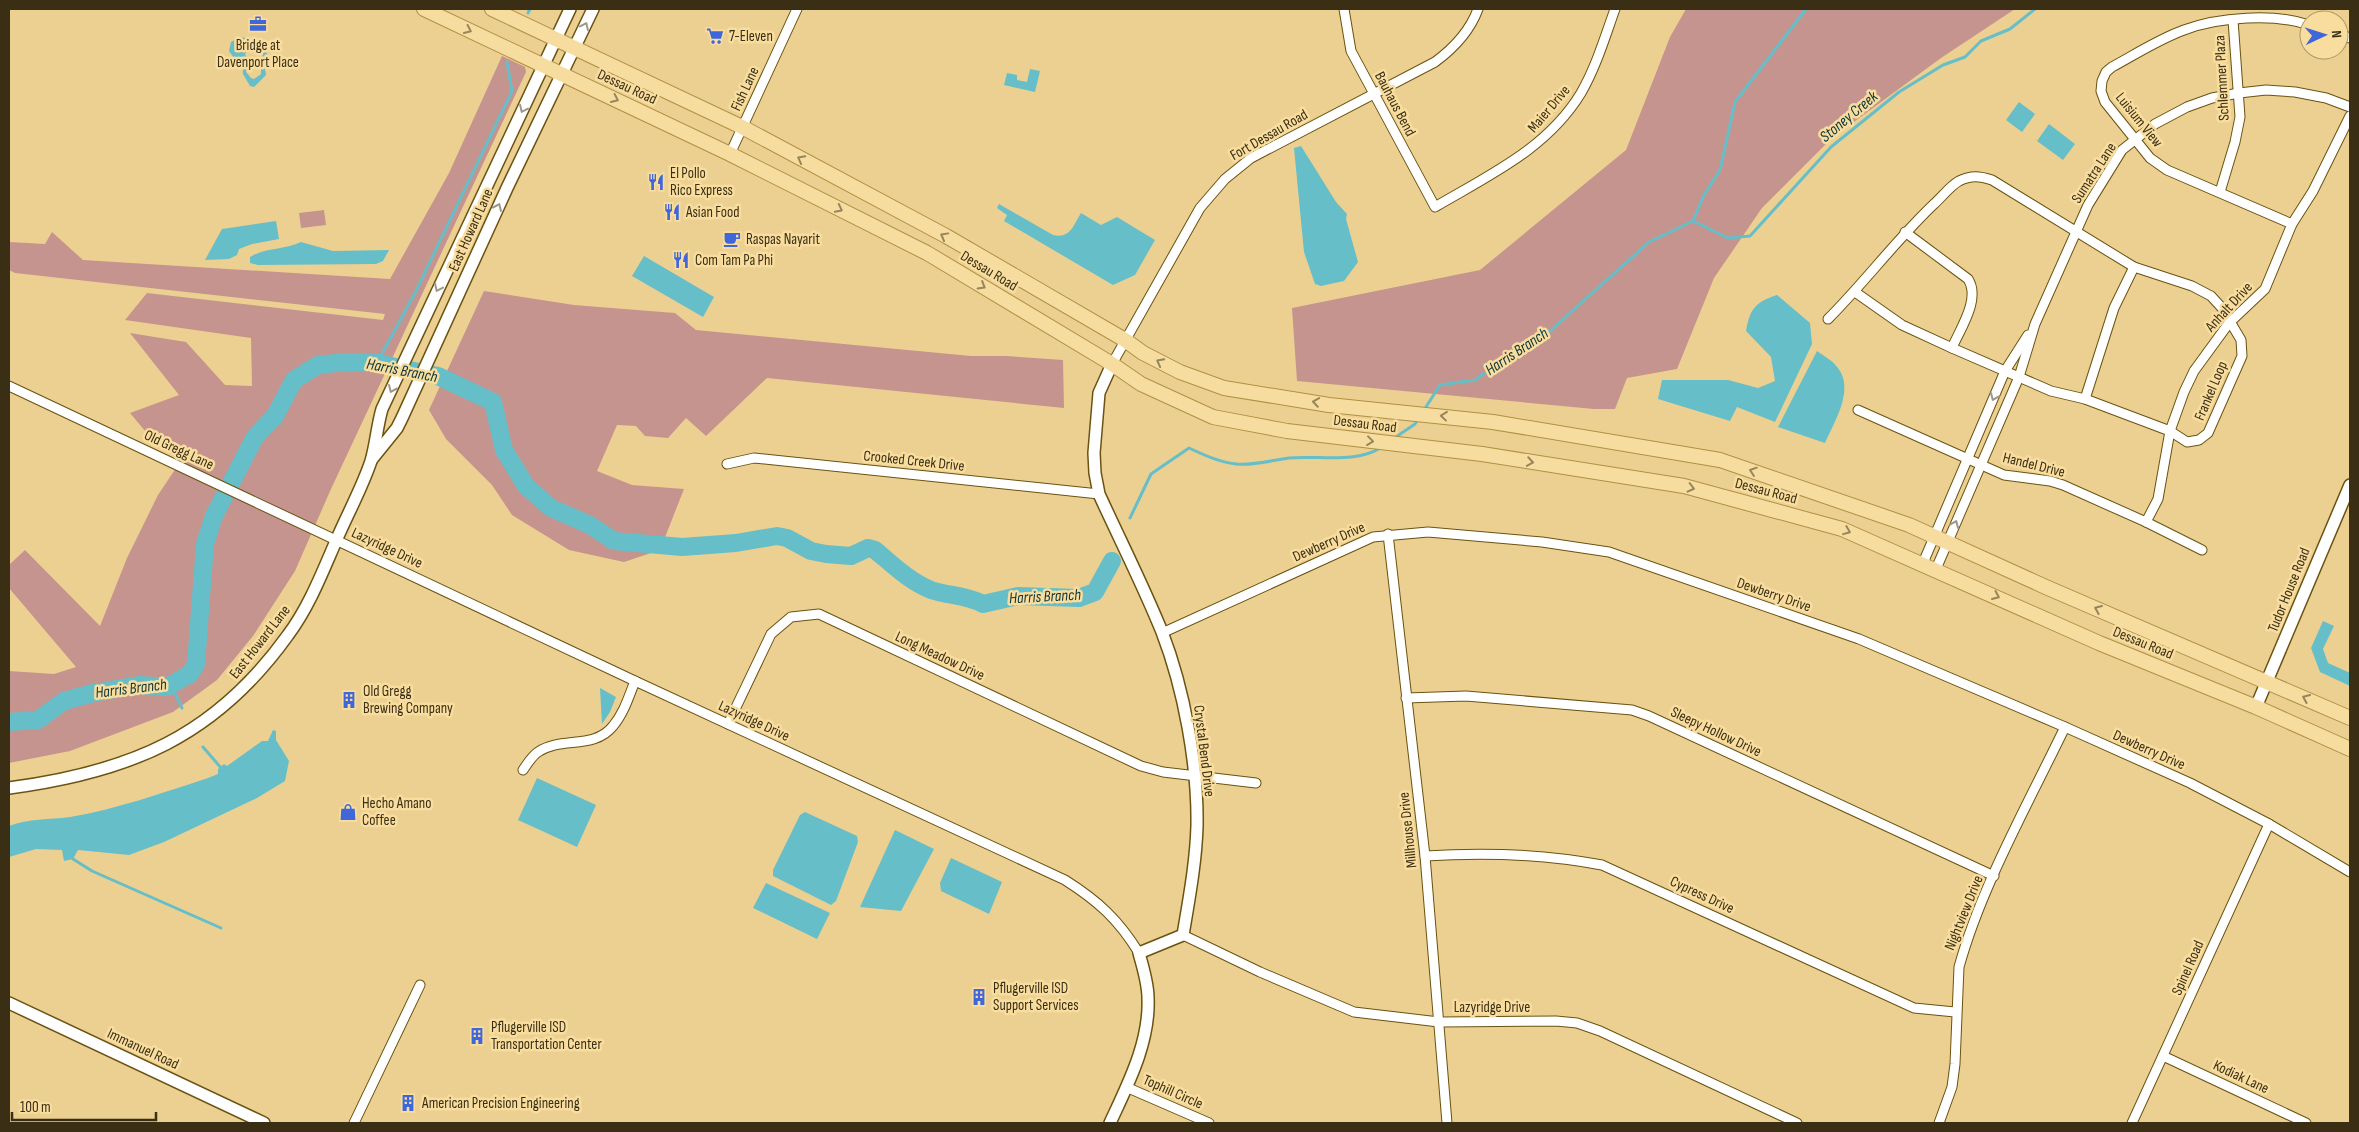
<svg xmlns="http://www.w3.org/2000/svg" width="2359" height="1132" viewBox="0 0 2359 1132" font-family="'Sofia Sans Condensed',sans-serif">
  <rect width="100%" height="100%" fill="#ecd092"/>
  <!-- green -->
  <g fill="#c6948e">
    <polygon points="1686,9 2015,9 1941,58 1832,138 1762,208 1714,278 1677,369 1627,378 1615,409 1594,409 1297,381 1292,308 1480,270 1626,150 1670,37"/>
    <polygon points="502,56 525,67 526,72 331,489 295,571 253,636 217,680 173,712 70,751 9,763 9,671 54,674 76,667 9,588 9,565 25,550 100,626 127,558 158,495 186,453 151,438 130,413 179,395 130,333 186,342 225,385 252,386 251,338 125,320 147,293 383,320 385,314 15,273 9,270 9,242 45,244 52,232 83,260 390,279 449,173"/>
    <polygon points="324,210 326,225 301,228 299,213"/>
    <polygon points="484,291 574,305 675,313 696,330 971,356 1006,356 1063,360 1064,408 767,378 706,436 686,418 668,438 645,436 636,426 617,425 597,471 632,485 684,489 660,550 624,562 569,550 512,515 492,485 446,439 429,410"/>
  </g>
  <!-- water -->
  <g fill="#66bec9" fill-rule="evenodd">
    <path d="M 240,37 L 246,38 L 251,48 L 263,49 C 272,56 264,59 264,67 C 265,70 266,72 266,75 L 254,87 L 250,86 L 243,74 L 242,59 L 234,58 L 229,51 L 231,42 ZM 247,51 L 258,51 L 263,54 L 261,62 L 261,74 L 254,79 L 251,78 L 246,72 L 249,62 L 245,54 Z"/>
    <polygon points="1030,69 1040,71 1035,92 1004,85 1007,73 1017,75 1017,80 1027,82"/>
    <polygon points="2019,102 2035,114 2022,132 2006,120"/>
    <polygon points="2049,124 2075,144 2063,160 2037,141"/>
    <polygon points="1301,146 1336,202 1347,214 1346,219 1358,262 1344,281 1321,286 1315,284 1304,252 1294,148"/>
    <path d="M 999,204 L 1053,235 C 1070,239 1073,226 1081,213 L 1101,225 L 1117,217 L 1155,240 L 1135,275 L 1113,285 L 1004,221 L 1007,215 L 997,208 Z"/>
    <polygon points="276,221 279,239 252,244 239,249 237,255 229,259 205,260 222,229"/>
    <path d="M 301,242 L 333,251 L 389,250 L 383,261 L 376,264 L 258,265 L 250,263 L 250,257 C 266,247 285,250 301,242 Z"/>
    <polygon points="644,256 714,297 703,317 632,276"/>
    <path d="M 1777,295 L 1810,323 L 1812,344 L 1775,422 L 1737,407 L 1730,421 L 1658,399 L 1662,380 L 1728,380 L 1758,388 L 1775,381 L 1771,357 L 1746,331 C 1750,309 1755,302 1777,295 Z"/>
    <path d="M 1817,351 C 1824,356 1833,361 1838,368 C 1855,390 1834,422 1825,443 L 1778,427 Z"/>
    <polygon points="2323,621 2334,626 2323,649 2328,663 2350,673 2350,686 2320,672 2311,648"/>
    <polygon points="600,688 616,697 610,712 602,724"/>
    <path d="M 273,730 L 276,731 L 276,740 L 289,761 L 285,781 L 257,798 L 164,842 L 129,855 L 78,850 L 73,859 L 64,861 L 62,850 L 36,849 L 9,857 L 9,826 C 29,818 49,820 70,817 C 117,809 162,793 208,778 L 218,774 L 218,769 L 224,764 L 227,766 L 262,741 L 268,741 Z"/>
    <polygon points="537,778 596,805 577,847 518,820"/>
    <polygon points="805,812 857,836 858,842 836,901 831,905 773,876 773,870 800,815"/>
    <polygon points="895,830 934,849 901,911 860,907"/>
    <polygon points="951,858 1002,882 989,914 941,891 940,883"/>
    <polygon points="766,883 830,913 817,939 753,908"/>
  </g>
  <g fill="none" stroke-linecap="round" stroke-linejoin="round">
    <!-- stream -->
    <g stroke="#66bec9" stroke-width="3">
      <polyline points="528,13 530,9"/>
      <polyline points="1693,221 1728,238 1750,236 1831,147 1899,92 1943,65 1965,57 1981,41 2010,29 2035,9"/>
      <polyline points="377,363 416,291 512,91 507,62"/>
      <polyline points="1424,410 1440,385 1475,380 1519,349 1550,331 1649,242 1693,221 1704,195 1720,170 1735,102 1806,9"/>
      <polyline points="1393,439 1415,424 1419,418"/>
      <path d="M 1130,518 L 1151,474 L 1189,448 C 1204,455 1219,462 1236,464 C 1253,466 1273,460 1289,458 C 1318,455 1355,464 1380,448"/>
      <polyline points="171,685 182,708"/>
      <polyline points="203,747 222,769"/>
      <polyline points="72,856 73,859 92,871 221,928"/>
    </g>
    <!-- river -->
    <path stroke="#66bec9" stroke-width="18" d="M 9,722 L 38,720 L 64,701 L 93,693 L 139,685 L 167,687 L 190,674 L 196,664 L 205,544 L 214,516 L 255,437 L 275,416 L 294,380 L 318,365 L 345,362 L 377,363 L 438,376 L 493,402 L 504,450 L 526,486 L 551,508 L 590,525 L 614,541 L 682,547 L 736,543 L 777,536 L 787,538 L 811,551 L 826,554 L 851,556 L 868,548 L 875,550 C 893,565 909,581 931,590 C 949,596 966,595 983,604 L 1018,596 L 1079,598 L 1095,592 L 1112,561"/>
    <!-- street casing -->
    <g stroke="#6b5210" stroke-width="11">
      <g id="street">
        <path d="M 1344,9 L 1351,51 L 1435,207 C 1489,175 1547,149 1581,93 C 1596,67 1605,37 1615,9"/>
        <polyline points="2339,34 2350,38"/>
        <polyline points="730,154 797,9"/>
        <polyline points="2220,192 2235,142 2240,117 2233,20"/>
        <path d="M 2292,224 L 2167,170 L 2150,158 L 2105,102 L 2101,91 L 2102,81 L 2106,72 L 2112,67 C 2136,54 2159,39 2184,30 C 2218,17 2275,13 2309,25"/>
        <path d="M 1905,232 L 1968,279 C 1981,299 1960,329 1952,348"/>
        <path d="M 1828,319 C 1865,282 1896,240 1934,204 C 1942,197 1950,186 1959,181 C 1971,175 1980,176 1992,180 L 2134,267 L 2192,286 L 2211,296 L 2222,308 L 2241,340 L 2242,356 L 2208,433 L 2199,440 L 2187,442 L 2170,431 L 2085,399 L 2051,391 L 1952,348 L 1902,325 L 1855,292"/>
        <path d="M 1112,364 L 1200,208 L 1225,179 L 1251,158 L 1435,62 C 1454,48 1470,31 1478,9"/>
        <path d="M 9,386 L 635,681 L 1065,880 C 1098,901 1118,919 1139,953"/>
        <polyline points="2085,399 2114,308 2134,267"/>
        <polyline points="1858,410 2004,475 2050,481 2063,485 2146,522 2202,550"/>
        <polyline points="727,464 754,458 1099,494"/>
        <polyline points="2146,522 2158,499 2170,431 2184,392 2194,371 2229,323 2265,289 2292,224 2313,191 2350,116"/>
        <polyline points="1388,534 1425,856 1447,1123"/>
        <polyline points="1923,563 2005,371 2028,335"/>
        <polyline points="1936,569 2019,377 2035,324 2088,205 2122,150 2155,124 2187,107 2212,98 2239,93 2266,90 2295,92 2326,98 2350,107"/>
        <polyline points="1162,633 1373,537 1428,532 1542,542 1609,552 1859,639 2065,727 2190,783 2269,824 2350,872"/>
        <polyline points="1406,698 1466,696 1632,710 1649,716 1994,876"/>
        <polyline points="728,724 771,634 791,617 819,614 1141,766 1163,772 1256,783"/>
        <path d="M 523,770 C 527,764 532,756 538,752 C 561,736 594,750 613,726 C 624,713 629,696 635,681"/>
        <path d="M 1425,856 C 1485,852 1543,854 1602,865 L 1914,1008 L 1955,1012"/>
        <polyline points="1183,935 1260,972 1354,1012 1439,1022 1556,1021 1577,1023 1600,1031 1797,1123"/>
        <polyline points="2163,1056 2306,1123"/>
        <polyline points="1126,1087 1209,1123"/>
        <polyline points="354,1123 420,985"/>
        <path d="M 1939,1123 L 1952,1087 L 1955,1064 L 1959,967 C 1981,887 2029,802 2065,727"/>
        <polyline points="2132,1123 2269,824"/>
      </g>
    </g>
    <!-- secondary casing -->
    <g stroke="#6b5210" stroke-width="14">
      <g id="secondary">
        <polyline points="372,459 397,428 402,418 507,188 593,9"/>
        <polyline points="2256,707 2350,485"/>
        <path d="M 9,788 C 130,772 215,737 288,635 C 309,607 322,573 336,541 C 347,515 362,488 371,461 C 376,444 377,426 382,409 L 570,9"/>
        <polyline points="9,1003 264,1123"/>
        <path d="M 1110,1123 C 1128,1084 1150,1042 1148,998 C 1148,983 1143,968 1139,953 L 1183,935 C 1189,899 1196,862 1197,826 C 1198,765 1184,689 1162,632 C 1143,585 1120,540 1099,494 L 1095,473 L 1094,453 L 1099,393 L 1112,364"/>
      </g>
    </g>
    <!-- primary casing -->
    <g stroke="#b09045" stroke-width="16">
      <g id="primary">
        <polyline points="424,9 730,154 927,253 1112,364 1141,384 1213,417 1287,431 1482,454 1684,486 1842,529 2099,643 2256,707 2350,749"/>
        <polyline points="492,9 742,127 946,236 1125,340 1143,353 1180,372 1224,388 1329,405 1493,422 1720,460 1909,525 2048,588 2350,718"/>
      </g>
    </g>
    <!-- street -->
    <use href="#street" stroke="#fff" stroke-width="9"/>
    <!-- secondary -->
    <use href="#secondary" stroke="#fff" stroke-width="11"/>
    <!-- primary -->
    <use href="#primary" stroke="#f6dc9f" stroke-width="14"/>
  </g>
  <!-- one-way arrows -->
  <defs><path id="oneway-chevron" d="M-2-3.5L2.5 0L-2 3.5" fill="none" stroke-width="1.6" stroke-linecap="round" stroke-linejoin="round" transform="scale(1.25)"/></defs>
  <g stroke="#9c978a">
    <use href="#oneway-chevron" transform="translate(585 26) rotate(-65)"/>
    <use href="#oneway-chevron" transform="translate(523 109) rotate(115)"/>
    <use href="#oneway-chevron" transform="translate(498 207) rotate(-66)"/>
    <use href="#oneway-chevron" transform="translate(438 288) rotate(115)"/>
    <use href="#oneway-chevron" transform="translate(392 389) rotate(114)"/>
    <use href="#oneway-chevron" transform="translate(1994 397) rotate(113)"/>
    <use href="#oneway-chevron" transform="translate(1955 524) rotate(-67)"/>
  </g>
  <g stroke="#98865a">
    <use href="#oneway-chevron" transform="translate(468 30) rotate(25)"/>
    <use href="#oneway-chevron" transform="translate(615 99) rotate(25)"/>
    <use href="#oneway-chevron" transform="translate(801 159) rotate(-152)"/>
    <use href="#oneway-chevron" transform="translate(839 209) rotate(27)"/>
    <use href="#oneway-chevron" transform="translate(944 236) rotate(-151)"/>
    <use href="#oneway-chevron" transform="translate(982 286) rotate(31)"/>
    <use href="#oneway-chevron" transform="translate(1160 362) rotate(-152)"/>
    <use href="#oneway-chevron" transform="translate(1316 402) rotate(-171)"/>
    <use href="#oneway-chevron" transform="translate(1444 416) rotate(-174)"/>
    <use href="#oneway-chevron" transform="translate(1370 441) rotate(7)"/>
    <use href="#oneway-chevron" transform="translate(1530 462) rotate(9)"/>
    <use href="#oneway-chevron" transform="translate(1753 471) rotate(-161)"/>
    <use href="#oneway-chevron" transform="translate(1691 488) rotate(14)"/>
    <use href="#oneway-chevron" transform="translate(1847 531) rotate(22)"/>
    <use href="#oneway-chevron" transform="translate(1996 596) rotate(24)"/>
    <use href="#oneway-chevron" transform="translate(2098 609) rotate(-157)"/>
    <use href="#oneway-chevron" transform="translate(2306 698) rotate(-156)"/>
  </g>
  <!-- icons -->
  <defs>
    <g id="office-bare" transform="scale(1.35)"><path d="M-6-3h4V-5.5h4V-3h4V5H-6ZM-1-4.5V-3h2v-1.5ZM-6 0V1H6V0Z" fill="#3f67d9" stroke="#f9dd9e" stroke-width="2.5" paint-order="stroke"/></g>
    <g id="supermarket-bare" transform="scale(1.35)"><path d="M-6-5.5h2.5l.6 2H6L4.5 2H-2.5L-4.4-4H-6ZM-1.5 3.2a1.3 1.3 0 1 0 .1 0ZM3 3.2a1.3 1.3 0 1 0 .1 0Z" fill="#3f67d9" stroke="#f9dd9e" stroke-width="2.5" paint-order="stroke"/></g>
    <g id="restaurant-bare" transform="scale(1.35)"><path d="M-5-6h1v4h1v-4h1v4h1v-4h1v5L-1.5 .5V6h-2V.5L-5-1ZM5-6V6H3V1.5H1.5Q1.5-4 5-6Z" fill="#3f67d9" stroke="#f9dd9e" stroke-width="2.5" paint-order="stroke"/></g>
    <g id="cafe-bare" transform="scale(1.35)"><path d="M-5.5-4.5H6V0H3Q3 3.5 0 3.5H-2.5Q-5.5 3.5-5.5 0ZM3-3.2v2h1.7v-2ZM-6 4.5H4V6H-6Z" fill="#3f67d9" stroke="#f9dd9e" stroke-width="2.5" paint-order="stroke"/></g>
    <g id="building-bare" transform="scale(1.35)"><path d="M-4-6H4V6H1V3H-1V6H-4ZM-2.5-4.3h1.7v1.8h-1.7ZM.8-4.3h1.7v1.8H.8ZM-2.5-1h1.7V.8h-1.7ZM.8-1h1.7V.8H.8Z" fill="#3f67d9" stroke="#f9dd9e" stroke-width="2.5" paint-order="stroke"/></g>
    <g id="shop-bare" transform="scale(1.35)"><path d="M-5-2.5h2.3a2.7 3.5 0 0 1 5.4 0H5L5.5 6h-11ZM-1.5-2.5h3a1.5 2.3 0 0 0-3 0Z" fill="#3f67d9" stroke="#f9dd9e" stroke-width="2.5" paint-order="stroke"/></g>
  </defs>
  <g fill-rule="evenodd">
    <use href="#office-bare" x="258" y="24"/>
    <use href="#supermarket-bare" x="715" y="36"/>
    <use href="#restaurant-bare" x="656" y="182"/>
    <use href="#restaurant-bare" x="672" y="212"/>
    <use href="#cafe-bare" x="732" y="239"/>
    <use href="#restaurant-bare" x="681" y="260"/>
    <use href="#building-bare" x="349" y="700"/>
    <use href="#shop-bare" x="348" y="812"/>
    <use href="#building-bare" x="979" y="997"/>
    <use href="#building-bare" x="477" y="1036"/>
    <use href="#building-bare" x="408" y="1103"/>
  </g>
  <g text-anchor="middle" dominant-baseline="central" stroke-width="5" stroke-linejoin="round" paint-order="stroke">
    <!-- poi labels -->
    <g font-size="15" fill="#3a2f15" stroke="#f9dd9e" text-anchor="start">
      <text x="729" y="36">7-Eleven</text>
      <text x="258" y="45" text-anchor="middle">Bridge at<tspan x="258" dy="17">Davenport Place</tspan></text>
      <text x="670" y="173">El Pollo<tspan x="670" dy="17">Rico Express</tspan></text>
      <text x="686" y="212">Asian Food</text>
      <text x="746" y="239">Raspas Nayarit</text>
      <text x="695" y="260">Com Tam Pa Phi</text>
      <text x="363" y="691">Old Gregg<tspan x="363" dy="17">Brewing Company</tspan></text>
      <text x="362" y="803">Hecho Amano<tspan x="362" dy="17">Coffee</tspan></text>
      <text x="993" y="988">Pflugerville ISD<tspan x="993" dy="17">Support Services</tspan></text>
      <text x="491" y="1027">Pflugerville ISD<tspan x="491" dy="17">Transportation Center</tspan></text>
      <text x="422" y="1103">American Precision Engineering</text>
    </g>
    <!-- street labels -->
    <g font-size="15" fill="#3a2f15" stroke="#f9dd9e">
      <text transform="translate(2222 78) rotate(-93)">Schlemmer Plaza</text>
      <text transform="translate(627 87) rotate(25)">Dessau Road</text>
      <text transform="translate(745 89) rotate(-65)">Fish Lane</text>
      <text transform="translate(1395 104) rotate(62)">Bauhaus Bend</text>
      <text transform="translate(1549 109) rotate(-50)">Maier Drive</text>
      <text transform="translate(2139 120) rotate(51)">Luisium View</text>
      <text transform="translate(1269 135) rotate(-30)">Fort Dessau Road</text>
      <text transform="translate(2094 173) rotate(-57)">Sumatra Lane</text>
      <text transform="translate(471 230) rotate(-66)">East Howard Lane</text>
      <text transform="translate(989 271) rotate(31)">Dessau Road</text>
      <text transform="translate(2229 307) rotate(-47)">Anhalt Drive</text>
      <text transform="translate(2211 391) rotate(-67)">Frankel Loop</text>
      <text transform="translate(1365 424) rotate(7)">Dessau Road</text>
      <text transform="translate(179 450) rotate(25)">Old Gregg Lane</text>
      <text transform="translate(914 461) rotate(6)">Crooked Creek Drive</text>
      <text transform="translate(2034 465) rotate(14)">Handel Drive</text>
      <text transform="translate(1766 491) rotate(15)">Dessau Road</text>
      <text transform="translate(1329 542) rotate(-24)">Dewberry Drive</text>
      <text transform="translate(387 548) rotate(25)">Lazyridge Drive</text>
      <text transform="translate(2289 590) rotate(-68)">Tudor House Road</text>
      <text transform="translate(1774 595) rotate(19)">Dewberry Drive</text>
      <text transform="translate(260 642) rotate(-52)">East Howard Lane</text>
      <text transform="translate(2143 643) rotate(22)">Dessau Road</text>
      <text transform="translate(940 656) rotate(25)">Long Meadow Drive</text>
      <text transform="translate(754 721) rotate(25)">Lazyridge Drive</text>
      <text transform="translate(1716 732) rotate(25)">Sleepy Hollow Drive</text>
      <text transform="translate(2149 750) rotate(24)">Dewberry Drive</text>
      <text transform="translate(1204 751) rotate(83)">Crystal Bend Drive</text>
      <text transform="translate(1408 830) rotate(-96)">Millhouse Drive</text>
      <text transform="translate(1702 895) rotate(25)">Cypress Drive</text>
      <text transform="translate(1964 913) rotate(-68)">Nightview Drive</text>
      <text transform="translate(2188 968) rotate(-66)">Spinel Road</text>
      <text x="1492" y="1007">Lazyridge Drive</text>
      <text transform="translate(143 1049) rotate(25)">Immanuel Road</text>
      <text transform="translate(2241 1077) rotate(25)">Kodiak Lane</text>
      <text transform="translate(1173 1092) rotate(24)">Tophill Circle</text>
    </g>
    <!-- water labels -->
    <g font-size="16" font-style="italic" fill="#0a363b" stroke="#f9dd9e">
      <text transform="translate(1849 117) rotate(-40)">Stoney Creek</text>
      <text transform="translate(1517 352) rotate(-34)">Harris Branch</text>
      <text transform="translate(402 371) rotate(11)">Harris Branch</text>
      <text transform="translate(1045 597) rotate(-3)">Harris Branch</text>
      <text transform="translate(131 689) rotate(-7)">Harris Branch</text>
    </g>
  </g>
  <!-- border -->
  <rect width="2359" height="1132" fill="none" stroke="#3a2f15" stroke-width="20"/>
  <!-- north arrow -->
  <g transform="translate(2324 35) rotate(86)"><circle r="24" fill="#f9dd9e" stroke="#ad9767"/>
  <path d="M0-4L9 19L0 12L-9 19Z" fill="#3f67d9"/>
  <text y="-8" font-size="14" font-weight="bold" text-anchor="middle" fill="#3a2f15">N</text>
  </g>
  <!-- scale -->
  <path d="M12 1112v8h144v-8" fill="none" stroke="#3a2f15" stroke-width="2.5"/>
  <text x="20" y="1112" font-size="15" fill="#3a2f15" stroke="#f9dd9e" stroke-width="4" paint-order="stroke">100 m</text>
</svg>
